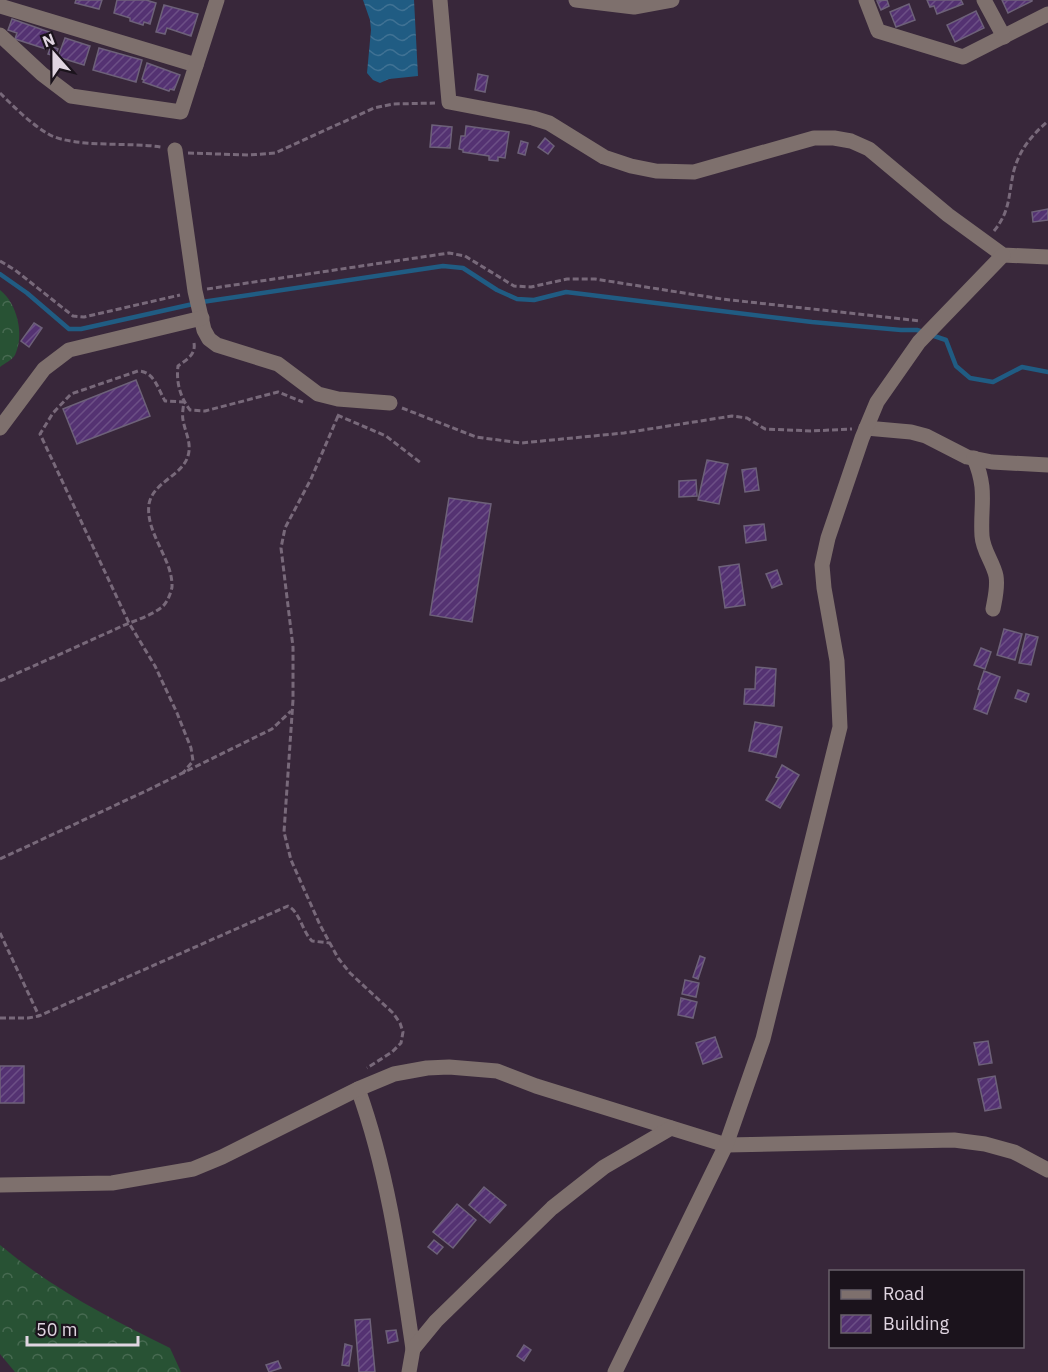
<svg xmlns="http://www.w3.org/2000/svg" width="1048" height="1372" viewBox="0 0 1048 1372" font-family="'IBM Plex Sans',sans-serif">
  <defs>
    <pattern id="forest-crowns" width="20" height="18" patternUnits="userSpaceOnUse" patternTransform="scale(1.5)"><rect width="20" height="18" fill="#285234"/><path d="M2 6a3 3 0 1 1 6 0M12 15a3 3 0 1 1 6 0" fill="none" stroke="#476a51"/></pattern>
    <pattern id="water-waves" width="16" height="10" patternUnits="userSpaceOnUse" patternTransform="scale(1.5)"><rect width="16" height="10" fill="#205c83"/><path d="M0 5q4-4 8 0t8 0" fill="none" stroke="#407294"/></pattern>
    <pattern id="building-hatch" width="6" height="6" patternUnits="userSpaceOnUse" patternTransform="scale(1.5)"><rect width="6" height="6" fill="#543272"/><path d="M-1 1l2-2M0 6l6-6M5 7l2-2" fill="none" stroke="#6c4f86"/></pattern>
  </defs>
  <rect width="100%" height="100%" fill="#38273a"/>
  <!-- forest -->
  <g fill="url(#forest-crowns)">
    <path d="M 0,290 C 17,303 25,335 15,355 C 12,360 5,363 0,367 Z"/>
    <path d="M 0,1245 C 53,1289 109,1318 170,1348 L 181,1372 L 15,1372 L 0,1354 Z"/>
  </g>
  <!-- water -->
  <polygon fill="url(#water-waves)" points="363,0 414,0 418,76 389,79 380,83 373,80 367,73 371,30 370,20"/>
  <g fill="none" stroke-linecap="round" stroke-linejoin="round">
    <!-- stream -->
    <g stroke="#205c83" stroke-width="4.5">
      <polyline points="0,274 27,293 69,329 81,329 202,302 443,266 463,268 497,290 517,299 534,300 566,292 812,322 901,330 917,330 923,332"/>
      <polyline points="931,335 946,340 956,366 970,378 993,382 1022,367 1048,372"/>
    </g>
  </g>
  <!-- building -->
  <g fill="url(#building-hatch)" stroke="#6d6179" stroke-width="1.5">
    <polygon points="76,0 102,0 99,9 75,3"/>
    <polygon points="117,0 146,0 156,3 150,24 144,22 143,25 130,21 130,18 114,13"/>
    <polygon points="887,0 889,6 881,10 877,1"/>
    <polygon points="927,0 961,0 963,4 937,14 934,6 930,7"/>
    <polygon points="1002,0 1032,0 1032,1 1008,13"/>
    <polygon points="909,4 915,20 896,27 890,12"/>
    <polygon points="164,5 198,14 191,36 167,28 165,34 156,32"/>
    <polygon points="976,11 984,28 955,42 947,25"/>
    <polygon points="12,19 52,33 46,49 15,39 17,33 8,30"/>
    <polygon points="65,38 90,46 84,65 58,57"/>
    <polygon points="51,46 58,49 55,56 48,54"/>
    <polygon points="99,48 142,60 136,82 93,70"/>
    <polygon points="147,63 180,75 174,90 170,89 169,91 143,82 144,80 142,79"/>
    <polygon points="478,74 488,76 485,92 475,90"/>
    <polygon points="432,125 452,127 450,148 430,147"/>
    <polygon points="466,126 509,132 505,158 498,157 498,161 489,160 489,156 463,152 463,150 459,149 461,136 465,136"/>
    <polygon points="545,138 554,146 548,154 538,147"/>
    <polygon points="521,141 528,143 525,155 518,153"/>
    <polygon points="1048,209 1048,220 1033,222 1032,212"/>
    <polygon points="34,323 42,328 29,347 21,341"/>
    <polygon points="136,380 150,416 77,444 63,409"/>
    <polygon points="707,460 728,464 719,504 698,500"/>
    <polygon points="756,468 759,490 745,492 742,470"/>
    <polygon points="696,480 697,496 679,497 679,481"/>
    <polygon points="449,498 491,504 472,622 430,615"/>
    <polygon points="764,524 766,540 746,543 744,526"/>
    <polygon points="739,564 745,605 725,608 719,567"/>
    <polygon points="777,570 782,584 772,588 766,574"/>
    <polygon points="1004,629 1022,634 1015,660 997,655"/>
    <polygon points="1026,634 1038,637 1031,665 1019,663"/>
    <polygon points="981,648 991,652 985,669 974,665"/>
    <polygon points="756,667 776,669 774,706 744,704 745,689 755,689"/>
    <polygon points="984,671 1000,677 987,714 974,709 980,690 978,689"/>
    <polygon points="1018,690 1029,694 1026,702 1015,698"/>
    <polygon points="755,722 782,727 776,757 749,751"/>
    <polygon points="782,765 799,775 780,808 766,800 779,778 776,777"/>
    <polygon points="700,956 705,958 698,979 693,977"/>
    <polygon points="685,980 699,983 696,997 682,994"/>
    <polygon points="681,998 697,1002 693,1018 678,1015"/>
    <polygon points="715,1037 722,1057 703,1064 696,1043"/>
    <polygon points="988,1041 992,1063 979,1065 974,1043"/>
    <rect x="0" y="1066" width="24" height="37"/>
    <polygon points="995,1076 1001,1108 985,1111 978,1079"/>
    <polygon points="484,1187 506,1205 490,1223 469,1205"/>
    <polygon points="457,1204 476,1220 453,1248 433,1232"/>
    <polygon points="434,1240 443,1247 437,1254 428,1247"/>
    <polygon points="370,1319 375,1372 359,1372 355,1320"/>
    <polygon points="396,1330 398,1341 388,1343 386,1331"/>
    <polygon points="345,1344 352,1346 349,1366 342,1365"/>
    <polygon points="524,1345 531,1350 524,1361 517,1356"/>
    <polygon points="278,1361 281,1368 269,1372 266,1365"/>
  </g>
  <g fill="none" stroke-linecap="round" stroke-linejoin="round">
    <!-- path -->
    <g stroke="#78697a" stroke-width="3" stroke-dasharray="6 3" stroke-linecap="butt">
      <path d="M 0,93 C 14,107 32,125 50,135 C 77,148 129,142 161,147"/>
      <polyline points="188,153 249,155 275,153 374,108 393,104 435,103"/>
      <path d="M 994,231 C 1011,210 1008,195 1014,170 C 1020,149 1032,135 1048,121"/>
      <polyline points="0,261 15,270 73,316 84,317 180,295"/>
      <polyline points="207,289 449,253 465,256 514,286 531,287 567,279 595,279 722,299 921,321"/>
      <path d="M 194,343 C 196,355 186,360 178,366 C 176,382 180,397 190,410 L 205,411 L 278,392 L 303,402"/>
      <polyline points="402,408 476,437 521,443 624,433 732,416 747,418 765,429 811,431 852,429"/>
      <polyline points="337,415 386,436 421,463"/>
      <polyline points="338,416 311,479 285,528 281,548 293,647 293,700 284,832 291,860 320,925 338,958 350,973 393,1013 400,1023 403,1032 401,1043 392,1052 367,1068"/>
      <path d="M 0,681 C 40,663 81,645 120,627 C 133,621 151,616 162,607 C 167,603 171,593 172,587 C 173,559 145,533 149,504 C 153,482 182,476 188,456 C 192,443 185,432 183,420 C 182,415 183,408 184,402 L 165,401 C 158,389 154,371 138,371 L 71,394 L 53,413 L 40,434 L 129,623 L 155,666 L 177,713 L 191,748 L 193,761 L 183,773"/>
      <polyline points="0,859 148,790 272,729 291,711"/>
      <polyline points="0,933 39,1016"/>
      <path d="M 0,1018 L 28,1018 L 39,1016 L 288,906 C 300,912 302,931 312,941 L 330,943"/>
    </g>
    <!-- minor -->
    <g stroke="#7e706d" stroke-width="15">
      <polyline points="440,0 449,102 533,118 549,123 604,157 631,166 656,171 694,172 814,138 834,138 851,141 869,149 948,215 1003,255 1048,257"/>
      <polyline points="576,0 634,7 672,0"/>
      <polyline points="866,0 878,31 963,57 1048,14"/>
      <polyline points="984,0 1004,37"/>
      <polyline points="0,6 196,65"/>
      <polyline points="0,35 42,74 71,96 181,112 217,0"/>
      <polyline points="175,150 195,291 204,330 209,339 217,345 278,364 318,394 338,399 390,403"/>
      <polyline points="0,428 44,369 69,350 202,318"/>
      <polyline points="866,428 911,432 926,436 967,457 992,462 1048,465"/>
      <path d="M 974,458 C 988,491 980,505 982,536 C 983,551 993,562 996,576 C 998,587 995,598 993,609"/>
      <path d="M 358,1089 C 388,1172 400,1261 413,1349"/>
      <polyline points="0,1185 112,1183 193,1169 222,1157 358,1089 394,1074 427,1068 449,1067 497,1071 536,1086 726,1145 954,1140 985,1144 1014,1152 1048,1170"/>
      <polyline points="409,1372 413,1349 436,1321 552,1208 604,1167 671,1128"/>
      <polyline points="615,1372 726,1145 763,1039 840,727 837,661 824,588 822,565 828,538 862,438 877,402 919,342 1003,255"/>
    </g>
  </g>
  <!-- legend -->
  <rect x="829" y="1270" width="195" height="78" fill="#1b131c" stroke="#6a616b" stroke-width="1.5"/>
  <rect x="841" y="1290" width="30" height="9" fill="#7e706d" stroke="#6a616b" stroke-width="1.5"/>
  <text x="883" y="1300" font-size="18" fill="#e0d5e1">Road</text>
  <rect x="841" y="1315" width="30" height="18" fill="url(#building-hatch)" stroke="#6a616b" stroke-width="1.5"/>
  <text x="883" y="1330" font-size="18" fill="#e0d5e1">Building</text>
  <!-- north arrow -->
  <g transform="translate(54 54) rotate(339)" stroke="#1b131c" stroke-width="4.5" paint-order="stroke">
  <path d="M0-4.5L10 22L0 15L-10 22Z" fill="#e0d5e1"/>
  <text y="-9" font-size="16" font-weight="bold" text-anchor="middle" fill="#e0d5e1">N</text>
  </g>
  <!-- scale -->
  <path d="M27 1336v9h111v-9" fill="none" stroke="#e0d5e1" stroke-width="3"/>
  <text x="36" y="1336" font-size="18" fill="#e0d5e1" stroke="#1b131c" stroke-width="4.5" paint-order="stroke">50 m</text>
</svg>
